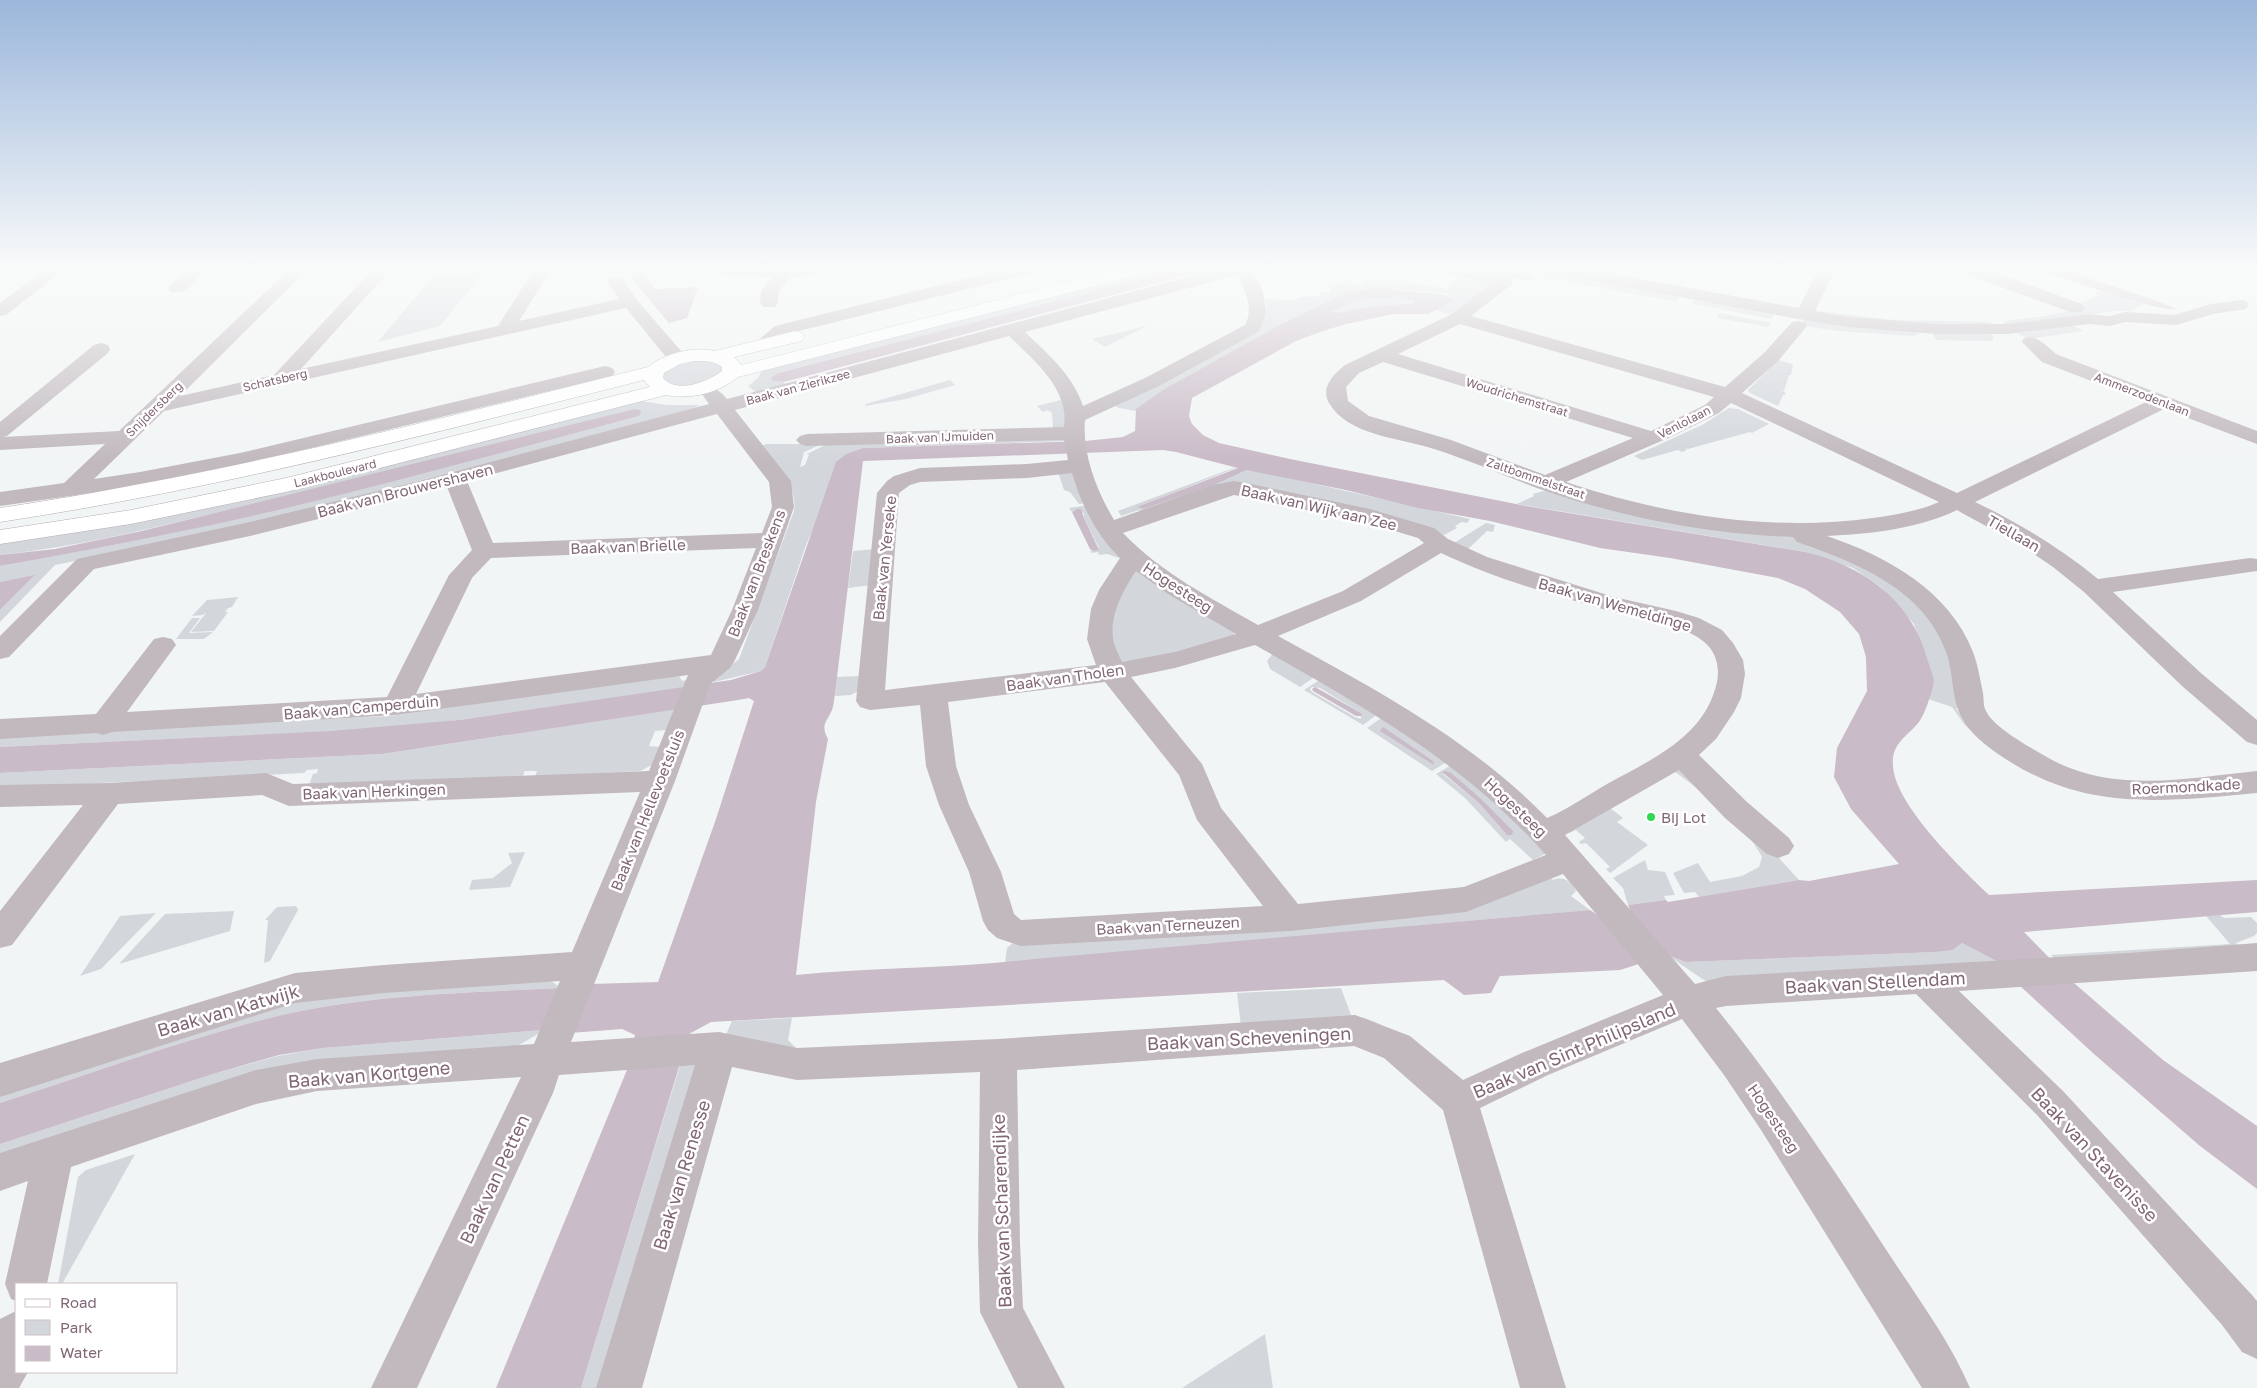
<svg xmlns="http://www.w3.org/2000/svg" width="2257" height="1388" viewBox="0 0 2257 1388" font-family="'Golos Text',sans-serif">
  <rect width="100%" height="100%" fill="#f2f5f5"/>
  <!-- green -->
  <g fill="#d3d7dc" fill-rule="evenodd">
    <polygon points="441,266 488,266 440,326 378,342"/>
    <polygon points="1168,266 1191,266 778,373 772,378 773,381 784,382 786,387 758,394 748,386 758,378 762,370"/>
    <polygon points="1543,270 1679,297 1676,302 1539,276"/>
    <polygon points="1458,276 1466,280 1471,278 1493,283 1456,316 1435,310 1454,300 1448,296 1450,294 1448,293 1385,289 1358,290 1278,326 1136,409 1136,411 1119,408 1113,405 1250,333 1263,309 1267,309 1265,299 1294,300 1301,297 1320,296 1319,292 1330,292 1329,286 1345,282 1361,285 1365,281 1373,283 1390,279 1447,289"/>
    <polygon points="2102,291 2144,304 2131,311 2115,311 2002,326 2005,321 2046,316 2088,307 2080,303 2099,295 2095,293"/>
    <polygon points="1399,297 1413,300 1415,302 1374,306 1336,313 1331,311 1358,300"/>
    <polygon points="1698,300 1774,311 1772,319 1693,304 1693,301"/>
    <polygon points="1817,311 1895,320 1992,322 1989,325 1885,324"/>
    <polygon points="1719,313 1767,322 1771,323 1769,327 1717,318"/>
    <polygon points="1805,317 1917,332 1919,334 1913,336 1838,331 1804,326 1802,325"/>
    <polygon points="2073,325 2083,331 2029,339 2011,330"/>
    <polygon points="1147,326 1105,347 1092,339"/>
    <polygon points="1931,331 1989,333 1994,337 1991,341 1936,340"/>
    <path d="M 689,360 L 714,360 L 725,369 L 723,374 C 705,384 680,394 662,379 L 662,373 L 668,368 Z"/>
    <polygon points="1778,360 1793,364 1791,375 1789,375 1784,391 1782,391 1786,393 1785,395 1783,395 1778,406 1750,393 1748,390"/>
    <polygon points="950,380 955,385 906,399 865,406 866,404"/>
    <polygon points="1063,396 1066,427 1053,430 1052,413 1048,410 1043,412 1037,406 1061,400 1059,397"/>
    <path d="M 634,400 L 667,405 L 700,405 L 692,409 L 251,525 L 55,565 L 0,622 L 0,610 L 34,576 L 0,582 L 0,566 L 113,545 L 266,513 L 639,416 L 640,410 L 634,409 C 507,441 380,474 252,504 C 169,524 86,546 0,555 L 0,542 L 36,536 Z"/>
    <polygon points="1729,408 1738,409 1769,424 1752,433 1750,432 1688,449 1685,448 1687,450 1682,452 1678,450 1642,460 1634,456 1702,425"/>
    <path d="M 1060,436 L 1065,441 L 863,448 L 846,454 L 806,545 L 765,667 L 761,671 L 714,682 L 713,681 L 739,659 L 794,511 C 798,483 776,466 760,446 L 767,444 L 822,444 L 804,452 L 800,467 L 805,465 L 809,455 L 807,454 L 827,444 Z"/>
    <polygon points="1236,467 1238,467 1138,507 1144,509 1165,502 1246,470 1267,473 1470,519 1467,523 1462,522 1455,526 1457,528 1444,535 1406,523 1235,485 1144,514 1139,510 1121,516 1118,511"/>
    <polygon points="1072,470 1088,503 1079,504 1070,492 1064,490 1058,472"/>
    <polygon points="1551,489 1799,538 1881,571 1937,625 1965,708 1956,708 1964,721 1990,738 1980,740 1964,724 1952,707 1928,699 1934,684 1914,624 1881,587 1853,568 1805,552 1517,504 1534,496 1533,494"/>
    <polygon points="1089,505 1122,555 1119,558 1107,554 1099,555 1098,552 1092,553 1090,551 1093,551 1099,548 1084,518 1084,513 1075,510 1072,512 1069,508"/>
    <polygon points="1486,523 1495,525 1493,532 1487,531 1468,549 1454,543"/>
    <polygon points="876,549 872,585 848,588 853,551"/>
    <polygon points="1136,570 1234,629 1234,636 1230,639 1124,665 1116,661 1111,640 1113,621 1120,592"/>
    <polygon points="238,597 232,607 228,608 225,612 228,612 214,631 191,632 206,613 202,615 192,616 207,600"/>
    <polygon points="192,618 200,618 189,633 213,632 204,639 176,639"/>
    <polygon points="1274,652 1316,676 1300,687 1270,669 1267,661"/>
    <polygon points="678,674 682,681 687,680 686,687 459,720 366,730 0,747 0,734 391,716"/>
    <polygon points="859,676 858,691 851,695 835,696 837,677"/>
    <path d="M 1321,679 L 1379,713 L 1363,725 L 1304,690 ZM 1312,687 L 1320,688 L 1361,713 L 1361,719 L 1355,717 L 1312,692 L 1310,689 Z"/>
    <polygon points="677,709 667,730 655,731 649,746 661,747 652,765 640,771 535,776 537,771 525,771 522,777 309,785 313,774 317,773 318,769 307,770 304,773 0,788 0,773 382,754"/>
    <polygon points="1384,716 1450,760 1432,771 1367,728"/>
    <path d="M 1455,763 L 1547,853 L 1533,860 L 1510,839 L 1506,842 L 1465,798 L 1436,774 ZM 1446,771 L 1479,797 L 1507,835 L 1480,804 L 1443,774 Z"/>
    <path d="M 1671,769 L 1680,769 L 1779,858 L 1799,880 L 1699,897 L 1695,892 L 1684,893 L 1673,873 L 1698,863 L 1710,882 L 1742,876 L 1759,867 L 1762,857 C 1744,822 1703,792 1671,769 Z"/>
    <polygon points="1610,808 1623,818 1617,822 1648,845 1610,873 1606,869 1610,867 1586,843 1581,844 1579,842 1585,838 1576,830 1569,833 1567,831"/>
    <polygon points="525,852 510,887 469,890 472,880 493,878 512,863 508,853"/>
    <polygon points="1645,860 1648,870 1665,872 1675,895 1664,896 1666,900 1628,905 1623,888 1613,878"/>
    <path d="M 1550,877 L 1553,880 C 1564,876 1571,881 1576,891 L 1571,896 L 1590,910 L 1005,963 L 1007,948 L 1014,942 Z"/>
    <polygon points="296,906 298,910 270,961 264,963 268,920 265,920 277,907"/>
    <polygon points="234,911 230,931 119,964 165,914"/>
    <polygon points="156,913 101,969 80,976 120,916"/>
    <polygon points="2220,915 2224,918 2251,917 2257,923 2257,933 2254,936 2236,943 2243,951 2059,962 2051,955 2230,944 2206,916"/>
    <polygon points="1962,943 2004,965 1707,982 1667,955 1686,962 1936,952 1953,950"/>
    <path d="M 545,977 L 561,988 C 468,993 373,994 282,1015 C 187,1038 93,1073 0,1103 L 0,1087 L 273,1002 Z"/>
    <polygon points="1341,988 1351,1015 1365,1018 1382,1025 1350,1019 1241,1026 1237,993"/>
    <polygon points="792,1018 788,1040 796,1048 724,1039 732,1021"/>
    <polygon points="543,1030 542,1034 538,1034 507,1052 442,1056 0,1162 0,1144 213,1074 278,1056 323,1048"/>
    <polygon points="681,1062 694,1063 697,1068 604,1388 581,1388"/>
    <polygon points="135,1154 62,1284 58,1284 78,1177 86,1170"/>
    <polygon points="1265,1334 1273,1388 1182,1388"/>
  </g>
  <!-- water -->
  <g fill="#c9bbc7" fill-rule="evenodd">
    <polygon points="636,266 651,266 646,276 654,289 698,287 687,318 669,323 630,277"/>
    <polygon points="1191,266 1222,266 784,382 773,381 771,378 778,373"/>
    <path d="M 2029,266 L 2052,266 L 2157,301 L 2176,309 C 2163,314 2051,274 2029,266 Z"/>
    <path d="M 1385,289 L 1445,295 L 1454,300 L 1428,314 L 1393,314 L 1346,324 L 1320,332 L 1296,341 L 1192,398 L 1189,416 L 1192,424 L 1203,435 L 1219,443 L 1290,459 L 1526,506 L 1805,552 C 1861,565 1911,599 1927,658 C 1929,666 1936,679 1933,687 C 1930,697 1925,714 1919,722 C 1907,737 1891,743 1893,766 C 1895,805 1961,868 1989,895 L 2257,880 L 2257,912 L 2024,932 L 2074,983 L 2163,1060 L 2257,1126 L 2257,1189 L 2200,1146 L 2094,1054 L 2020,986 L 2004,965 L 1962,943 L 1953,950 L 1936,952 L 1686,962 L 1667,955 L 1620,970 L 1500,976 L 1491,993 L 1464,995 L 1444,980 L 711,1022 L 689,1034 L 581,1388 L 496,1388 L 629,1065 L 635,1035 L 622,1029 L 570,1033 L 543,1030 L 323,1048 L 279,1055 L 213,1074 L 0,1144 L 0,1103 C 93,1073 187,1038 282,1015 C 373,994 468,993 561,988 L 590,984 L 658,982 L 716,819 L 754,701 L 749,698 L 738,700 L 382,754 L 0,773 L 0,747 L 331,731 L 459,720 L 731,680 L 761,671 L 765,667 L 836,462 L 846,454 L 863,448 L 1085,441 L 1123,437 L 1135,431 L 1136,409 L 1163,390 L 1278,326 L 1337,297 L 1358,290 ZM 1399,297 L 1413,300 L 1414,303 L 1374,306 L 1336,313 L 1331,311 L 1358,300 ZM 1163,450 L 1176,452 L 1238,468 L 1137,507 L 1144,509 L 1214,485 L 1246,470 L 1346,490 L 1418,508 L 1490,521 L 1600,548 L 1670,558 L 1778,578 L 1805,589 L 1840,612 L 1859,634 L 1866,657 L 1867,691 L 1837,748 L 1834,777 L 1851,809 L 1899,864 L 1809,881 L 1799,880 L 1668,902 L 1666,900 L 1628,905 L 1630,910 L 1605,920 L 1590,910 L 1034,959 C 955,969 875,967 796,975 L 816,802 L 828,739 C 820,724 827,722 832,710 C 834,705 834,699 835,694 L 863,461 Z"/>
    <path d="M 634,409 L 640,410 L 641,413 L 639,416 C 515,449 391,483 266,513 C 178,533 89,550 0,566 L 0,555 L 55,549 L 142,531 Z"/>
    <polygon points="1077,509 1081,509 1084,518 1099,550 1093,551 1090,549 1072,512"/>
    <polygon points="35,575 0,610 0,582"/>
    <polygon points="1315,687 1361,713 1362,716 1356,716 1313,691 1312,689"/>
    <polygon points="1383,727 1433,761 1434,765 1380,731"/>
    <polygon points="1446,771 1451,773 1479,797 1513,831 1512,835 1507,835 1480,804 1442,772"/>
  </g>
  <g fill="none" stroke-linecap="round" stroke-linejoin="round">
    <!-- major casing -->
    <g stroke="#b6adb3" stroke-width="1">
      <path id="major" d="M 1130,266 L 1160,266 L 1158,270 L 738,377 C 719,393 690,400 666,395 L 286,492 L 131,524 L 0,544 L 0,530 L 131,510 L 286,478 L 650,387 L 644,380 C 430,434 218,489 0,522 L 0,508 C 219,475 433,421 648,367 C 665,353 693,346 715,351 L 795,331 L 802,333 L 804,337 L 802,341 L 734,357 L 741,365 ZM 694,361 C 704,361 713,360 722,367 L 722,371 C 708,382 677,394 663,378 L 664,373 L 680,364 Z"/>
    </g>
    <!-- minor -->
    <g fill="#c1b9be" fill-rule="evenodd">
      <polygon points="50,266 69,266 6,315 0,316 0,303"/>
      <polygon points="192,266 211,266 183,292 171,292 168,288 171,284"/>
      <polygon points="293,266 311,266 180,396 274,375 376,266 394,266 301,369 498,326 536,266 553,266 519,321 619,299 607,281 610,277 622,277 636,299 688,359 685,363 678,365 671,363 626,308 164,411 94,479 140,472 240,453 605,366 612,368 615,372 612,376 240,465 140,486 0,506 0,492 64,483 105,444 0,450 0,422 94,345 101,343 108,345 110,349 108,353 7,436 3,437 119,431"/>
      <polygon points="715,266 843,266 841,270 835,271 790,278 779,291 778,303 775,307 763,307 760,303 761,291 772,277 722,275 716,274 714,270"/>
      <path d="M 1016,266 L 1046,266 L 1044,270 L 787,334 C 777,342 769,352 755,349 L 753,345 L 775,326 Z"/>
      <path d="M 1229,266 L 1258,266 L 1252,271 C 1264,289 1272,312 1258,332 L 1159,386 L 1085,420 C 1082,454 1097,491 1114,520 L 1213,485 L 1234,481 L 1251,484 L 1370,509 L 1434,528 L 1448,539 L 1487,557 L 1614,597 L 1676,611 L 1699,618 L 1722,630 L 1733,643 L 1743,660 L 1745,674 L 1741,698 L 1734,712 L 1716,739 L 1699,755 L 1747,802 L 1789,838 L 1794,846 L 1789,854 L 1778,858 L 1767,854 L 1725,818 L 1679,770 L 1565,835 L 1695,984 L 1726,976 L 2128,953 L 2257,943 L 2257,971 L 1959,991 L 2063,1091 L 2252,1295 L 2257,1301 L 2257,1359 L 2242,1352 L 2222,1325 L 2037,1115 L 1916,994 L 1726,1006 L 1716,1008 C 1779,1086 1834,1170 1889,1254 C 1917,1297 1950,1341 1970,1388 L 1922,1388 L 1761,1130 L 1724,1075 L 1682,1019 L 1548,1075 L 1480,1108 L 1566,1388 L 1520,1388 L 1443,1110 L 1384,1058 L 1354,1046 L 1017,1070 L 1020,1243 L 1023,1308 L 1065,1388 L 1018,1388 L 980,1312 L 978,1243 L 980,1072 L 797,1080 L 732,1067 L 642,1388 L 596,1388 L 695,1065 L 559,1075 L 553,1093 L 417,1388 L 371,1388 L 521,1077 L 317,1091 L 256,1104 L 71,1167 L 47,1284 L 16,1284 L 16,1301 L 11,1299 L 5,1284 L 28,1181 L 0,1191 L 0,1153 L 256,1070 L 317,1059 L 534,1044 L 560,981 L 384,993 L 295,1003 L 0,1097 L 0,1063 L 295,973 L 384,965 L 572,952 L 640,792 L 289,806 L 262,795 L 118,804 L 12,945 L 0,948 L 0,911 L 83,805 L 0,807 L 0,785 L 109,783 L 266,773 L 293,784 L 649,771 L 688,675 L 396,715 L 112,732 L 103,735 L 97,733 L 0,739 L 0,719 L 96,714 L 154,639 L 163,637 L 172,639 L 176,645 L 127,712 L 387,697 L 449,575 L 472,550 L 447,487 L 250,536 L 94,569 L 9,657 L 0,659 L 0,636 L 77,559 L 250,522 L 415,482 L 709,404 L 702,394 L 705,390 C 716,387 720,391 727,399 ZM 1237,275 C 1245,289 1254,309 1245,325 L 1145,378 L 1083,406 C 1073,375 1047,353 1025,332 ZM 1009,336 C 1033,360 1070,389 1064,427 L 807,434 L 800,436 L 796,440 L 800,444 L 807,446 L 1064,440 L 1068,460 L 1027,464 L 920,468 L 894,476 L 887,481 L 877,493 L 856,701 L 860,707 L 870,710 L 920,705 L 926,766 L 939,805 L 969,872 L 983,921 L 988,930 L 997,938 L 1021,946 L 1290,931 L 1466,912 L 1563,874 L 1663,995 L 1522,1053 L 1463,1080 L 1410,1036 L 1355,1015 L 998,1039 L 797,1048 L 719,1032 L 571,1042 L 675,781 L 710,684 L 730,668 L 734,662 L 758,610 L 794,507 L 791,481 L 735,410 ZM 717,414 L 769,482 L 772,507 L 762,533 L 493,543 L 467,481 ZM 1072,473 C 1081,504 1096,535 1120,558 L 1099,590 L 1091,609 L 1087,639 L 1096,665 L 885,690 L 899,493 L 910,485 L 920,482 L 1027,478 ZM 1234,495 L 1365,522 L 1418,538 L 1424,543 L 1343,591 L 1258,625 C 1211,598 1161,573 1123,533 ZM 756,548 L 732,610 L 711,655 L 416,694 L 472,578 L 491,558 ZM 1441,553 C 1491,577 1546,593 1599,608 C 1633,618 1674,619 1703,641 C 1716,651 1720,667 1717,682 C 1705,737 1652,759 1607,784 C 1588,795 1568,809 1547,818 C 1470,739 1373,688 1278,636 L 1361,601 ZM 1136,571 L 1168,594 L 1236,634 L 1175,652 L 1122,662 C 1119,655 1114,646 1113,639 C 1110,615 1123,590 1136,571 ZM 1255,645 C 1363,706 1462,761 1546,855 L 1464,887 L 1298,904 L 1221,808 L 1202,764 L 1131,677 L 1175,668 ZM 1105,682 L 1179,775 L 1197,820 L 1263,906 L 1021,920 L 1014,914 L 1001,872 L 969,805 L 956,766 L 948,702 Z"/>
      <path d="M 1424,266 L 1460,266 L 1472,269 L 1470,266 L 1505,266 L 1532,272 L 1534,276 L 1532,280 L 1526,281 L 1513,278 L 1512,284 L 1471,316 L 1725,387 L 1764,353 L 1792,322 L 1798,321 L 1804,322 L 1807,326 L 1778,361 L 1742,393 L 1957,493 L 2146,402 L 2042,362 L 2022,342 L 2024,338 C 2038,335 2046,345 2056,354 L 2257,431 L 2257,444 L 2164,409 L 1975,502 C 2019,523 2060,548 2098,579 L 2250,558 L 2257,559 L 2257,571 L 2250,572 L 2113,592 L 2202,674 L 2257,720 L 2257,745 L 2247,742 L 2182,686 L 2084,592 L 2053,567 L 2019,544 L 1962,513 L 1957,510 C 1918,529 1869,534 1827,536 C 1886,556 1949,590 1973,652 C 1978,665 1980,679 1983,693 C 1984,699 1983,706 1986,711 C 1993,725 2014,737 2026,745 C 2040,753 2054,762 2070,768 C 2128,791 2197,777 2257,771 L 2257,793 C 2168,801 2092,812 2012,763 C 1993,751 1973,738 1962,718 C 1951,699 1954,673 1946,652 C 1924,589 1855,562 1797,542 L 1793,537 C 1706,534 1619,517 1537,488 C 1503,475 1469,460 1434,449 C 1401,438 1348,436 1329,403 C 1320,387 1334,374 1345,365 L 1452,314 L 1492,283 L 1432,271 L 1426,270 ZM 1460,324 L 1714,397 L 1705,405 L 1651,431 L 1398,354 ZM 1383,362 L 1633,438 L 1545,475 L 1451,440 L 1369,416 L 1348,401 L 1346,387 L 1359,373 ZM 1731,403 L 1939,502 C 1919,511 1895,515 1873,518 C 1770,532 1664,515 1566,482 L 1673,436 L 1719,413 Z"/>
      <polygon points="1530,266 1569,266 1799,308 1820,266 1837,266 1815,311 1848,317 1937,324 2008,324 2089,314 2110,316 2125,312 2175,315 2211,304 2240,300 2246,301 2249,305 2246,309 2213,314 2176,325 2125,322 2110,326 2089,324 2008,334 1937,334 1848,327 1804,320 1538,271 1532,270"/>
      <polygon points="1952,266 1977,266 2082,304 2085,308 2082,312 2070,312 1954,270"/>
      <polygon points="16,1311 16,1372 28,1372 19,1388 0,1388 0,1319"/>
    </g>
    <!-- major -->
    <use href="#major" fill="#fff" fill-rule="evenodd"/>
  </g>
  <!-- sky -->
  <linearGradient id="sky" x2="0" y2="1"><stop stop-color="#9bb7db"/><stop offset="0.58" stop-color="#f9fafa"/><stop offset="1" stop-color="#f9fafa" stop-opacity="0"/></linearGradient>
  <rect width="2257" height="461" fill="url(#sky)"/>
  <!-- markers -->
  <circle fill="#30d750" stroke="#fff" stroke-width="2" cx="1651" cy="817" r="5"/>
  <g text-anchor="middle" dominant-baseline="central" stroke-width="5" stroke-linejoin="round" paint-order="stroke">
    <!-- far-street labels -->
    <g font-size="12" fill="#816676" stroke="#fff">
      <text transform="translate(275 380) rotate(-13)">Schatsberg</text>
      <text transform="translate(798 387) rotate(-15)">Baak van Zierikzee</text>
      <text transform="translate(2142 394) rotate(21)">Ammerzodenlaan</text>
      <text transform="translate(1517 397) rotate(17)">Woudrichemstraat</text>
      <text transform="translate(154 409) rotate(-44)">Snijdersberg</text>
      <text transform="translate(1684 422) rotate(-27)">Venlolaan</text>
      <text transform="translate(940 437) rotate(-2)">Baak van IJmuiden</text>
      <text transform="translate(335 473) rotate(-14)">Laakboulevard</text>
      <text transform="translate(1536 478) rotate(19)">Zaltbommelstraat</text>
    </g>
    <!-- street labels -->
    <g font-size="15" fill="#816676" stroke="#fff">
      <text transform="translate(405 490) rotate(-14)">Baak van Brouwershaven</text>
      <text transform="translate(1319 507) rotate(13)">Baak van Wijk aan Zee</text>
      <text transform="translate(2014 533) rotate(30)">Tiellaan</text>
      <text transform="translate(628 546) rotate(-2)">Baak van Brielle</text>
      <text transform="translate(884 558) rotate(-84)">Baak van Yerseke</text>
      <text transform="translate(756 573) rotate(-69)">Baak van Breskens</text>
      <text transform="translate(1178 587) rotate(33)">Hogesteeg</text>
      <text transform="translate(1615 604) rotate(16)">Baak van Wemeldinge</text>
      <text transform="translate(1065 677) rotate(-8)">Baak van Tholen</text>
      <text transform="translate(361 707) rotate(-5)">Baak van Camperduin</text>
      <text transform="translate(2186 786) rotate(-3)">Roermondkade</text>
      <text transform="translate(374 791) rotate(-2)">Baak van Herkingen</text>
      <text transform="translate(1516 807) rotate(43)">Hogesteeg</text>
      <text transform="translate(647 810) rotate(-68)">Baak van Hellevoetsluis</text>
      <text transform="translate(1168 925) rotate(-3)">Baak van Terneuzen</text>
      <text transform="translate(1774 1118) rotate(56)">Hogesteeg</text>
    </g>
    <!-- poi labels -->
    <g font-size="15" fill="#816676" stroke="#fff" text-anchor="start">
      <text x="1661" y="817">Bij Lot</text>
    </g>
    <!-- near-street labels -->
    <g font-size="18" fill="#816676" stroke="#fff">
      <text transform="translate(1875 982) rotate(-3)">Baak van Stellendam</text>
      <text transform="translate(228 1010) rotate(-16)">Baak van Katwijk</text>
      <text transform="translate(1249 1038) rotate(-3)">Baak van Scheveningen</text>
      <text transform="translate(1574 1050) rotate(-23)">Baak van Sint Philipsland</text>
      <text transform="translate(369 1074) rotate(-5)">Baak van Kortgene</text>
      <text transform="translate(2095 1154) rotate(47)">Baak van Stavenisse</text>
      <text transform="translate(681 1175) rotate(-73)">Baak van Renesse</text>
      <text transform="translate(494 1179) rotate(-65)">Baak van Petten</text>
      <text transform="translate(1001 1211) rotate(-92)">Baak van Scharendijke</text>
    </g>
  </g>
  <!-- legend -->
  <rect x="15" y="1283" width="162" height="90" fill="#ffffff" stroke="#cdc2c8"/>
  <rect x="25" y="1299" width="25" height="8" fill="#ffffff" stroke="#cdc2c8"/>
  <text x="60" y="1308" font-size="15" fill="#816676">Road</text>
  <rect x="25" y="1320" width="25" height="15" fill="#d3d7dc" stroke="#cdc2c8"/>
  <text x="60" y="1333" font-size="15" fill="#816676">Park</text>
  <rect x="25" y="1346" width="25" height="15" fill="#c9bbc7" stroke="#cdc2c8"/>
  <text x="60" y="1358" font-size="15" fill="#816676">Water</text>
</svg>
